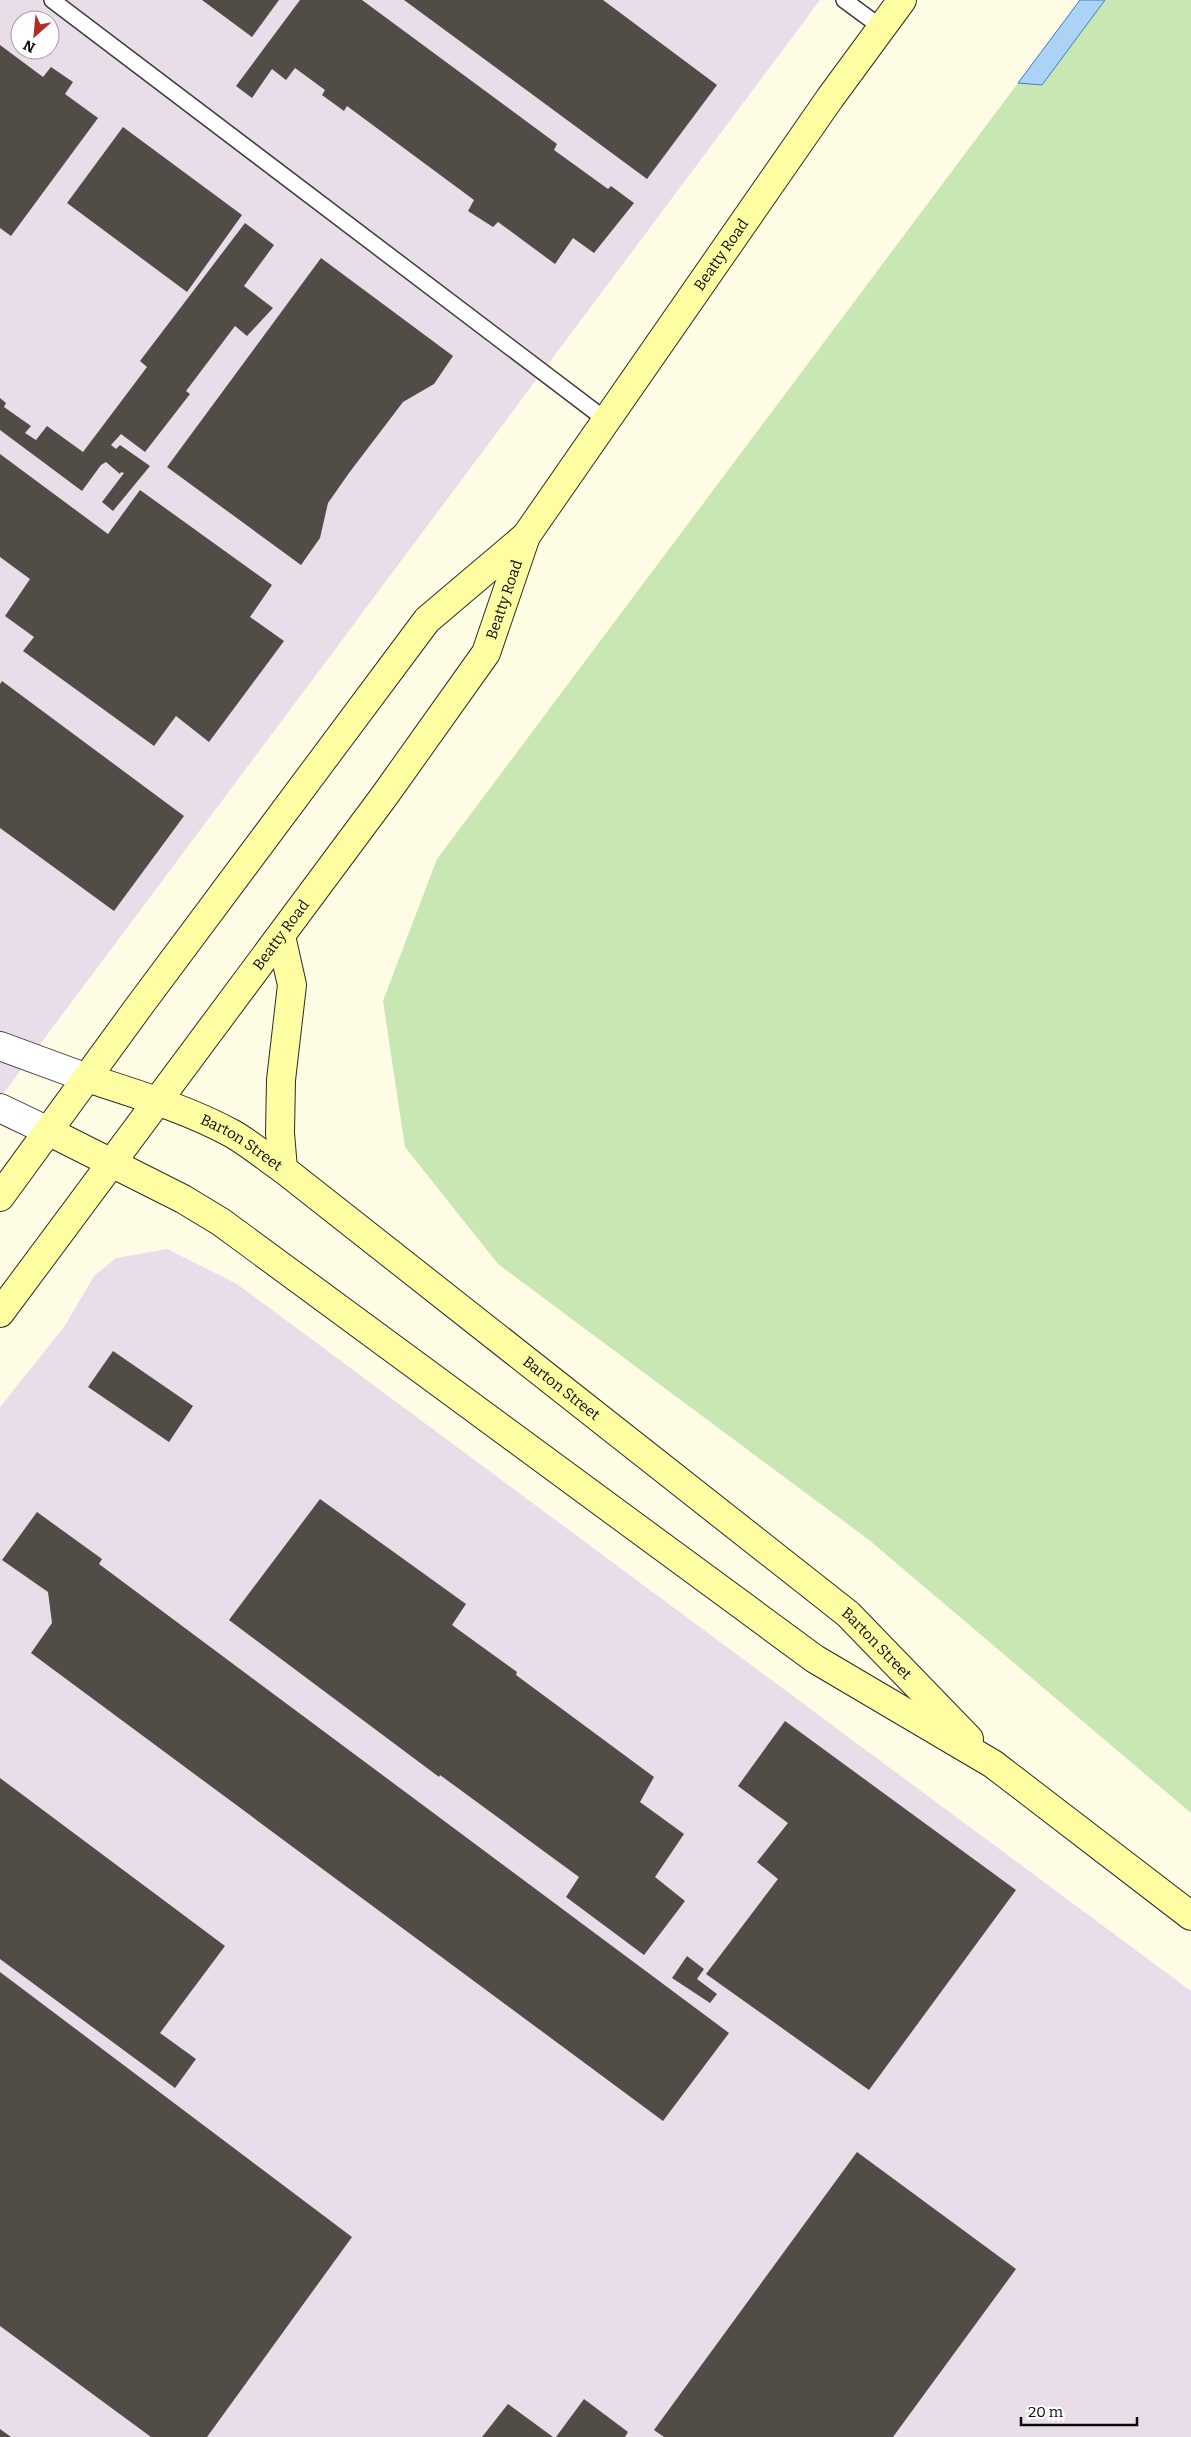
<svg xmlns="http://www.w3.org/2000/svg" width="1191" height="2437" viewBox="0 0 1191 2437" font-family="Bitter,serif">
  <rect width="100%" height="100%" fill="#fffce6"/>
  <!-- industrial -->
  <g fill="#e9dde9" fill-rule="evenodd">
    <path d="M 0,0 L 820,0 L 0,1098 ZM 20,20 L 50,20 L 50,50 L 20,50 Z"/>
    <polygon points="167,1249 237,1284 1191,1991 1191,2437 0,2437 0,1407 64,1327 94,1276 116,1258"/>
  </g>
  <!-- green -->
  <polygon fill="#c8e7b2" points="1105,0 1191,0 1191,1813 869,1540 498,1264 405,1147 383,1001 437,859 1018,83 1042,85"/>
  <!-- water -->
  <polygon fill="#acd2f5" stroke="#3480ca" points="1080,0 1105,0 1042,85 1018,83"/>
  <!-- building -->
  <g fill="#524c46">
    <polygon points="202,0 279,0 252,37"/>
    <polygon points="300,0 362,0 557,144 554,150 608,189 611,186 634,203 594,253 573,238 555,264 498,222 493,227 468,211 474,200 347,106 344,111 322,95 325,90 295,68 286,80 272,69 252,98 236,86"/>
    <polygon points="404,0 603,0 717,85 647,179"/>
    <polygon points="0,45 43,77 51,67 73,82 65,94 98,118 11,236 0,228"/>
    <polygon points="123,127 242,215 187,292 67,203"/>
    <polygon points="245,223 274,245 244,286 273,308 247,336 235,326 186,391 190,394 145,452 121,434 111,445 116,449 120,445 150,466 113,511 102,502 124,473 121,472 120,474 106,462 101,465 82,491 0,430 0,398 6,403 4,407 31,426 25,433 36,440 47,426 83,452 147,367 140,361"/>
    <polygon points="321,258 453,356 434,384 403,402 349,473 328,503 320,538 301,565 167,467"/>
    <polygon points="0,454 108,534 140,490 272,585 250,617 284,641 209,742 176,716 154,746 23,651 34,637 5,616 30,579 0,557"/>
    <polygon points="2,681 184,816 114,911 0,828 0,684"/>
    <polygon points="113,1351 193,1406 169,1442 88,1387"/>
    <polygon points="320,1499 466,1604 452,1625 517,1672 516,1675 654,1777 640,1802 684,1834 655,1877 685,1901 644,1955 566,1897 579,1877 440,1775 439,1777 229,1620"/>
    <polygon points="37,1512 102,1559 99,1564 729,2033 663,2121 31,1653 52,1623 48,1592 2,1560"/>
    <polygon points="785,1721 1016,1890 869,2090 706,1974 778,1879 757,1862 788,1823 738,1786"/>
    <polygon points="0,1778 225,1946 160,2033 196,2059 175,2088 0,1959"/>
    <polygon points="687,1956 704,1969 697,1979 717,1994 710,2003 672,1978"/>
    <polygon points="0,1972 352,2237 207,2437 151,2437 0,2326"/>
    <polygon points="857,2152 1016,2269 893,2437 664,2437 654,2430"/>
    <polygon points="584,2399 628,2432 625,2437 556,2437"/>
    <polygon points="508,2404 553,2437 482,2437"/>
    <polygon points="0,2429 11,2437 0,2437"/>
  </g>
  <g fill="none" stroke-linecap="round" stroke-linejoin="round">
    <!-- lane casing -->
    <g stroke="#3c3c3c" stroke-width="18">
      <g id="lane">
        <polyline points="52,0 606,420"/>
        <polyline points="844,0 882,28"/>
      </g>
    </g>
    <!-- street casing -->
    <g stroke="#3c3c3c" stroke-width="30">
      <g id="street">
        <polyline points="0,1046 87,1078"/>
        <polyline points="0,1108 48,1131"/>
      </g>
    </g>
    <!-- secondary casing -->
    <g stroke="#2b2b2b" stroke-width="30">
      <g id="secondary">
        <polyline points="281,936 292,985 281,1080 280,1133 283,1169"/>
        <path id="s1" d="M 87,1078 C 136,1094 187,1109 233,1134 C 250,1144 267,1158 283,1169 L 848,1614 L 969,1739"/>
        <polyline points="48,1131 183,1199 221,1222 815,1659 993,1764 1191,1916"/>
        <path id="s2" d="M 0,1197 L 140,1005 L 427,620 L 526,536 L 830,98 L 902,0"/>
        <path id="s3" d="M 0,1313 L 385,795 L 486,653 L 526,536"/>
      </g>
    </g>
    <!-- lane -->
    <use href="#lane" stroke="#fff" stroke-width="15"/>
    <!-- street -->
    <use href="#street" stroke="#fff" stroke-width="28"/>
    <!-- secondary -->
    <use href="#secondary" stroke="#fefda2" stroke-width="28"/>
  </g>
  <g text-anchor="middle" dominant-baseline="central" stroke-width="5" stroke-linejoin="round" paint-order="stroke">
    <!-- street labels -->
    <g font-size="15" fill="#090909" stroke="#fff">
      <text stroke="none"><textPath href="#s2" startOffset="1190">Beatty Road</textPath></text>
      <text stroke="none"><textPath href="#s3" startOffset="876">Beatty Road</textPath></text>
      <text stroke="none"><textPath href="#s3" startOffset="471">Beatty Road</textPath></text>
      <text stroke="none"><textPath href="#s1" startOffset="168">Barton Street</textPath></text>
      <text stroke="none"><textPath href="#s1" startOffset="572">Barton Street</textPath></text>
      <text stroke="none"><textPath href="#s1" startOffset="978">Barton Street</textPath></text>
    </g>
  </g>
  <!-- north arrow -->
  <g transform="translate(35 35) rotate(207)"><circle r="24" fill="#ffffff" stroke="#9d9d9d"/>
  <path d="M0-4L9 19L0 12L-9 19Z" fill="#b62c25"/>
  <text y="-8" font-size="14" font-weight="bold" text-anchor="middle" fill="#090909">N</text>
  </g>
  <!-- scale -->
  <path d="M1021 2417v8h116v-8" fill="none" stroke="#090909" stroke-width="2.5"/>
  <text x="1028" y="2417" font-size="15" fill="#090909" stroke="#ffffff" stroke-width="4" paint-order="stroke">20 m</text>
</svg>
